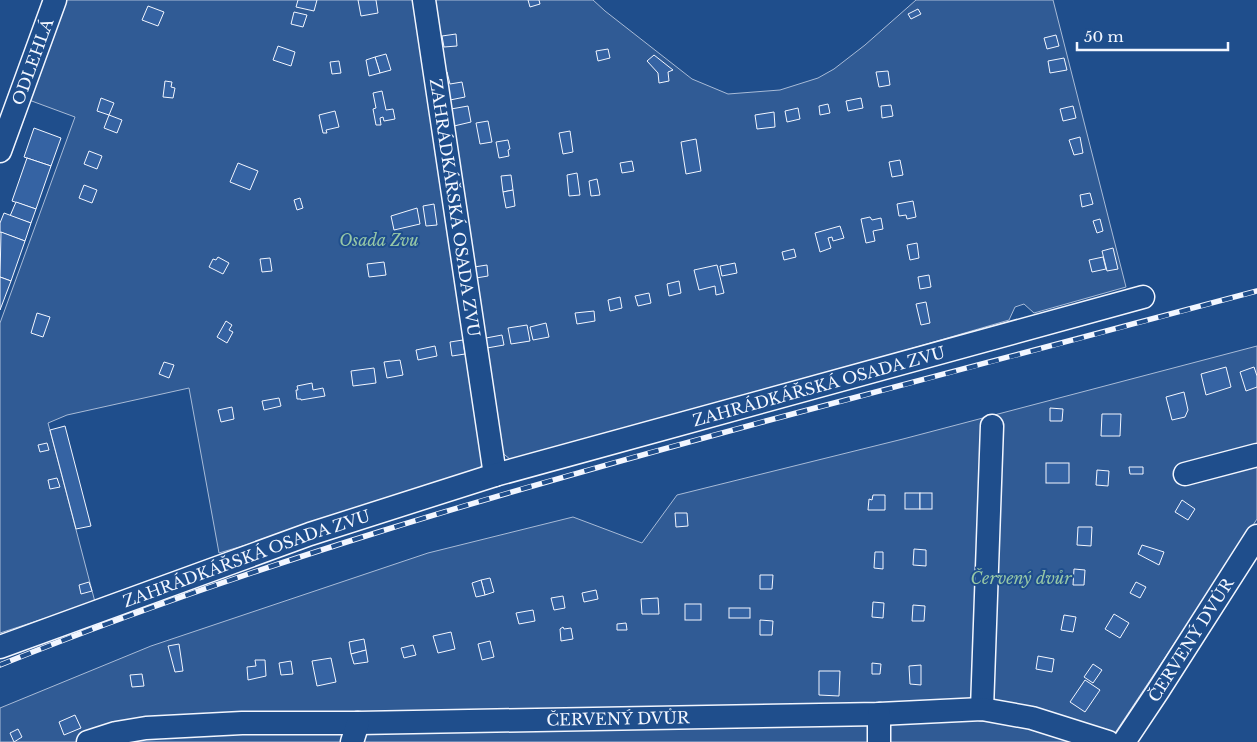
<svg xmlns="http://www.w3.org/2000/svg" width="1257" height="742" viewBox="0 0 1257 742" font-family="'Libre Baskerville',serif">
  <rect width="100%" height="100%" fill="#1f4e8c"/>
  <!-- green -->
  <g fill="#305b95" stroke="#a8bbd7">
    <polygon points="65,0 593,0 605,11 692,79 728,94 780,90 818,78 834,69 865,45 916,0 1053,0 1126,287 1034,313 1024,304 1015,307 1009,320 516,464 500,451 487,454 476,476 219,553 189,388 67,415 48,423 95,602 0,633 0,323 75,117 29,100"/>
    <polygon points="1257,346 1257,519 1109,742 0,742 0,708 151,646 428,553 573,517 642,543 677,495 903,439"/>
  </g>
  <!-- building -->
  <g fill="#3563a3" stroke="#f2f6ff">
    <polygon points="298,0 317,0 314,11 296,7"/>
    <polygon points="358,0 376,0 378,13 361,16"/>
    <polygon points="528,0 539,0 540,4 530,7"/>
    <polygon points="148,6 164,12 158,26 142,20"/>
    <polygon points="918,9 921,14 911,19 908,14"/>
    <polygon points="294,12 307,15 303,27 291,24"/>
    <polygon points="456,34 457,46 444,47 442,36"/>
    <polygon points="1056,35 1059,46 1047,49 1044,38"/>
    <polygon points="278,46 295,52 291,66 273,60"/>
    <polygon points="608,49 610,58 598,61 596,51"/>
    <polygon points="386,54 391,70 380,73 375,57"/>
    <polygon points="654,55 673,70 668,72 669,81 659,83 658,73 647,61"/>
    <polygon points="375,57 380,73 369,76 366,60"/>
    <polygon points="1064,58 1067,70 1050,73 1048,61"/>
    <polygon points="339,61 341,73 332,74 330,62"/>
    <polygon points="888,71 890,85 879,87 876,72"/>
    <polygon points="447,72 450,84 462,82 465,97 450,100 445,73"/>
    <polygon points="165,81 172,82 171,87 175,88 173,98 163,97"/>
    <polygon points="382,91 386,110 393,109 395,119 384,121 383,117 380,118 381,125 376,125 373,109 376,108 373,93"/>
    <polygon points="101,98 114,103 109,115 97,111"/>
    <polygon points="861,98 863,108 848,111 846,101"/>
    <polygon points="828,104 830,113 820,115 819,106"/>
    <polygon points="891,105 893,116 882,118 881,106"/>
    <polygon points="468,106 471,122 454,126 451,109"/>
    <polygon points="1073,106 1076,118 1063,121 1060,109"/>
    <polygon points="798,108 800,119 787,122 785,111"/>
    <polygon points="335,111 339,127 326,130 327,133 323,133 319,115"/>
    <polygon points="774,112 775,127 757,129 755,115"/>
    <polygon points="109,115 122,120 117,133 104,128"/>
    <polygon points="488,121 492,142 480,144 476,123"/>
    <polygon points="34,128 61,138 51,166 24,157"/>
    <polygon points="570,131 573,152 563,154 559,133"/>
    <polygon points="1080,137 1083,153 1074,155 1069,140"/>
    <polygon points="696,139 701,171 686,174 681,142"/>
    <polygon points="508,140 510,149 508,150 509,156 499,158 496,142"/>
    <polygon points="89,151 102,156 97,169 84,164"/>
    <polygon points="27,158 51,166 36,209 12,201"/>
    <polygon points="900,160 903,175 892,177 889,162"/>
    <polygon points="632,161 634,171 622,173 620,163"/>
    <polygon points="238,163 258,171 250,190 230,182"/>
    <polygon points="577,173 580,195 569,196 567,175"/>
    <polygon points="511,175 513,190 503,192 501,176"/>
    <polygon points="597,179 600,195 591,196 589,181"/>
    <polygon points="84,185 97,190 92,203 79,198"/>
    <polygon points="513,190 515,206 506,208 503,192"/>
    <polygon points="1090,193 1093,204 1082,207 1080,195"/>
    <polygon points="300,198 303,208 297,210 294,200"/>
    <polygon points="913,201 916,217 907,219 906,215 899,216 897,204"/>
    <polygon points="16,202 36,209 31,223 10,216"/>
    <polygon points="434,204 437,225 426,226 423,206"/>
    <polygon points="417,208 420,224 394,230 391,216"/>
    <polygon points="4,213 31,223 25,241 0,232 0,223"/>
    <polygon points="870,217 872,220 881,218 883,229 873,231 875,241 866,243 861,219"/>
    <polygon points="1100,219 1103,231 1097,233 1093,221"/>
    <polygon points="840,226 844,238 833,241 832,237 828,238 831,248 820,252 815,233"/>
    <polygon points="1,232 25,241 11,281 0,277"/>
    <polygon points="917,243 919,258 910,260 907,245"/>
    <polygon points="1113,248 1118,269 1107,271 1102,251"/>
    <polygon points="794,249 796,257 784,260 782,252"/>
    <polygon points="218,257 229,263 223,274 209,267 213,259 216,260"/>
    <polygon points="1103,257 1106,269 1092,272 1089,260"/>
    <polygon points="270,258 272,271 262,272 260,259"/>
    <polygon points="384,262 386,275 369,277 367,264"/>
    <polygon points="735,263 737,273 722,276 720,266"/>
    <polygon points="487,265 488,276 476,278 474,267"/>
    <polygon points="717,265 724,293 716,295 715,286 699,290 694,270"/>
    <polygon points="929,275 931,287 920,289 918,277"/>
    <polygon points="0,277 11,281 0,310"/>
    <polygon points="679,281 681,293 669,296 667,284"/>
    <polygon points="649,293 651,303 638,306 635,296"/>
    <polygon points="620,297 622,308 610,311 608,300"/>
    <polygon points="926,302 930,323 921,325 916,304"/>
    <polygon points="594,311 595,321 577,324 575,313"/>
    <polygon points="37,313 50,317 43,337 31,333"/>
    <polygon points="226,321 232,325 229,330 233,332 227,343 217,337"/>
    <polygon points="546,323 549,337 533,340 530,327"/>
    <polygon points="527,325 530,341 511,344 508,328"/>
    <polygon points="502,335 504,345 487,348 486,338"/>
    <polygon points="463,340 465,354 452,356 450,342"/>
    <polygon points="435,346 437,356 418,360 416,350"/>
    <polygon points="400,360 403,375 387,378 384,362"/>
    <polygon points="164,362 174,365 169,378 159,374"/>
    <polygon points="1226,367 1231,387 1206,395 1201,374"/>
    <polygon points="1254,367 1257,376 1257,387 1246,391 1240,372"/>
    <polygon points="374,368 376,383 353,386 351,371"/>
    <polygon points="312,383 313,390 323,388 325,396 301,400 301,399 297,399 296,390 298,390 297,386"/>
    <polygon points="1184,392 1188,410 1185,417 1172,420 1166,397"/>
    <polygon points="279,398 281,406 264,410 262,401"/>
    <polygon points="232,407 234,419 221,422 218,410"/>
    <polygon points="1050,408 1063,409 1062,421 1050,421"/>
    <polygon points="1102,414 1121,414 1120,436 1101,436"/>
    <polygon points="65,426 91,526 76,529 50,430"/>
    <polygon points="47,443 49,450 40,452 38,445"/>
    <rect x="1046" y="463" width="23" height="20"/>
    <polygon points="1129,467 1143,467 1143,474 1130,474"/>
    <polygon points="1097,470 1109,471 1108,486 1096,485"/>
    <polygon points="57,478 60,487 50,489 48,480"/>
    <rect x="905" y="493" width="15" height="16"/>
    <rect x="920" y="493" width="12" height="16"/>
    <polygon points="873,495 885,495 885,510 868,510 869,499 872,500"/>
    <polygon points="1182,500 1195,509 1188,520 1175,512"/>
    <polygon points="675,513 687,513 688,526 676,527"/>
    <polygon points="1078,527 1092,527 1091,546 1077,545"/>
    <polygon points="1142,545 1164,552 1159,565 1138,554"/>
    <polygon points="914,549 926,550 926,566 913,565"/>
    <polygon points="875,552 883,552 883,569 874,568"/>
    <polygon points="1074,569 1085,570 1084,585 1073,585"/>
    <polygon points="760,575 773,575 772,589 760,589"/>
    <polygon points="490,578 494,592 485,595 481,580"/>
    <polygon points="481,580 485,595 476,597 472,583"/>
    <polygon points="89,582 92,591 81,594 79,585"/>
    <polygon points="1136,582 1146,587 1140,598 1130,593"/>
    <polygon points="596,590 598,599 584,602 582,593"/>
    <polygon points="563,596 565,608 554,610 551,598"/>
    <polygon points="658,598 659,614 642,614 641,599"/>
    <polygon points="873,602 884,603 883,618 872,617"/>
    <rect x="685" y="604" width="16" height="16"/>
    <polygon points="913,605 925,606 924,621 912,621"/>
    <rect x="729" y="608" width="21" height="10"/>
    <polygon points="533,610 535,621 519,624 516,613"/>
    <polygon points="1114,614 1129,623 1120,638 1105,629"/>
    <polygon points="1064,615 1076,617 1073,632 1061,630"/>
    <polygon points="760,620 773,621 772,635 760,635"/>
    <polygon points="626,623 627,630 617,630 617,624"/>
    <polygon points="563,627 564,629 571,628 573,639 561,641 560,629"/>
    <polygon points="451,632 455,649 438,653 433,636"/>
    <polygon points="364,639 366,650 351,654 349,642"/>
    <polygon points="490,641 494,657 482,660 478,644"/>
    <polygon points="179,644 183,671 175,672 168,646"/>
    <polygon points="413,645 416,655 404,658 401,648"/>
    <polygon points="366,650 368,662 354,664 351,654"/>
    <polygon points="1038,656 1054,659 1052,672 1036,669"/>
    <polygon points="331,658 336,682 317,686 312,661"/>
    <polygon points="255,660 265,660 266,676 248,680 247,667 256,666"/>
    <polygon points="291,661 293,674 281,675 279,663"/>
    <polygon points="872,663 881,664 880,674 872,674"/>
    <polygon points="1093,664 1102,670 1093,683 1084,677"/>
    <polygon points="921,665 921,685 910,684 909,666"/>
    <polygon points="819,671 840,671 839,696 819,695"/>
    <polygon points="142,674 144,686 132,687 130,675"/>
    <polygon points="1085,680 1100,690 1085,712 1070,702"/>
    <polygon points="75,715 81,728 64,735 59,722"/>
    <polygon points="18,729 22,737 14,742 10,733"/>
  </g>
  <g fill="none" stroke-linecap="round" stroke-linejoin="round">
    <!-- minor casing -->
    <g stroke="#f2f6ff" stroke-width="25">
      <g id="minor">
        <path id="s1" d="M 424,0 L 495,475"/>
        <path id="s2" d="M 0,151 L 55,0"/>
        <polyline points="1185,474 1257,455"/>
        <path id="s3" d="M 0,647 L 310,534 L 495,475 L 1143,297"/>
        <polyline points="982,709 992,426"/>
        <path id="s4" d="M 88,742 L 116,733 L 146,728 L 242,723 L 358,723 L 879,714 L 982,709 L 1032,718 L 1108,742"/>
        <polyline points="352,742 358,723"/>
        <polyline points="879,742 879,714"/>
        <path id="s5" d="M 1124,742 L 1158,691 L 1257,536"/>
      </g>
    </g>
    <!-- minor -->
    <use href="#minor" stroke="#1f4e8c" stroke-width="22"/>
    <!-- rail casing -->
    <g stroke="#f2f6ff" stroke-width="5.5">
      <path id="rail" d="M 0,665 C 249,565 507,491 766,421 C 930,378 1094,335 1257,291"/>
    </g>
    <!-- rail -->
    <use href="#rail" stroke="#1f4e8c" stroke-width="4" stroke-dasharray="11" stroke-linecap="butt"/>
  </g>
  <g text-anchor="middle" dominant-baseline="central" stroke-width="4" stroke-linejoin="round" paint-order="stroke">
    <!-- street labels -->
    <g font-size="16" fill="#f2f6ff" stroke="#1f4e8c">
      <text stroke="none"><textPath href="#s2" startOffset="95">ODLEHLÁ</textPath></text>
      <text stroke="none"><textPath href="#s1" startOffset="210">ZAHRÁDKÁŘSKÁ OSADA ZVU</textPath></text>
      <text stroke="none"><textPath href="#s3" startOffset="860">ZAHRÁDKÁŘSKÁ OSADA ZVU</textPath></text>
      <text stroke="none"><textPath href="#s3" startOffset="262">ZAHRÁDKÁŘSKÁ OSADA ZVU</textPath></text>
      <text stroke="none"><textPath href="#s5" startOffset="122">ČERVENÝ DVŮR</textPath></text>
      <text stroke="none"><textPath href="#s4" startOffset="532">ČERVENÝ DVŮR</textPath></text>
    </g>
    <!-- park labels -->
    <g font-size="16" font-style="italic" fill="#97c8a6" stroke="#1f4e8c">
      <text x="379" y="240">Osada Zvu</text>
      <text x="1021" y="578">Červený dvůr</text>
    </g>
  </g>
  <!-- scale -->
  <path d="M1077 42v8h151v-8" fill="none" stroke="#f2f6ff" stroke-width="2.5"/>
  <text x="1084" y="42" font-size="15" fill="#f2f6ff" stroke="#1f4e8c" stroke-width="4" paint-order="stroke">50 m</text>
</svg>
